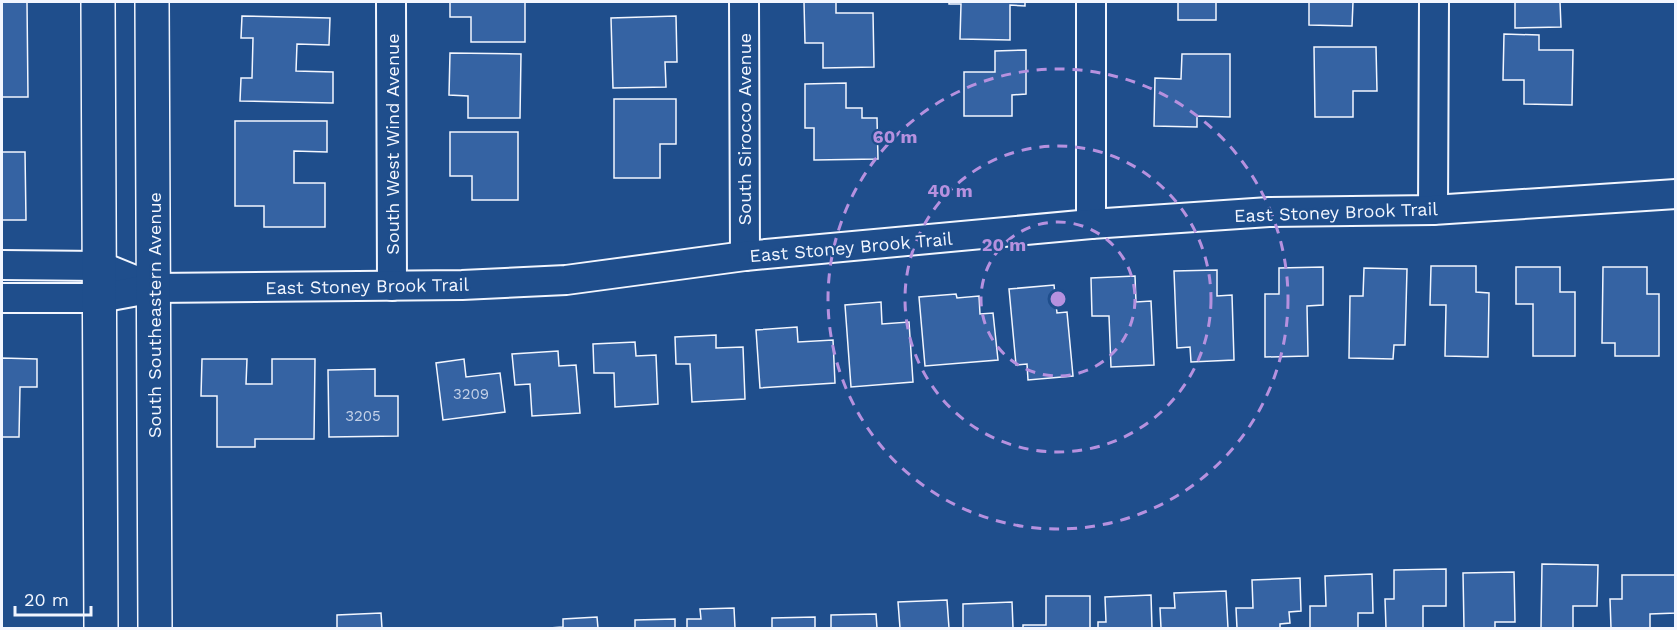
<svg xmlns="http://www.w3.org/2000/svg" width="1677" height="630" viewBox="0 0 1677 630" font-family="'Work Sans',sans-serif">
  <rect width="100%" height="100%" fill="#1f4e8c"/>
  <!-- building -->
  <g fill="#3563a3" stroke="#f2f6ff" stroke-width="1.5">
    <polygon points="2,2 27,2 28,97 2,97"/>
    <polygon points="450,2 525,2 525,42 471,42 471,17 450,17"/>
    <polygon points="804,2 836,2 836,13 873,13 874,67 823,68 823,43 805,43"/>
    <polygon points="949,2 1025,2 1025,6 1010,5 1010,40 960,39 961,4 949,4"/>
    <rect x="1178" y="2" width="38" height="18"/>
    <polygon points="1309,2 1353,2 1352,26 1309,25"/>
    <polygon points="1515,2 1560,2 1561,27 1515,28"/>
    <polygon points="242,16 330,18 329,45 297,44 296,71 333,72 333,103 240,101 241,78 252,78 253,38 241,38"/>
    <polygon points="676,16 677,62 665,62 666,87 613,88 611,18"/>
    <polygon points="1504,34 1539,35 1539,50 1573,50 1572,105 1524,104 1524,80 1503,80"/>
    <polygon points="1314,47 1376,47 1377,91 1353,91 1353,117 1315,117"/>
    <polygon points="1026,50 1026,94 1012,95 1012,116 964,116 964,72 995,72 995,51"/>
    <polygon points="450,53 521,54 520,118 468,118 468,96 449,95"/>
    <polygon points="1182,54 1230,54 1230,117 1197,116 1197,127 1154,126 1155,78 1181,79"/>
    <polygon points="846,83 846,108 862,108 862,118 877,118 878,159 814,160 814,128 805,128 805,84"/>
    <polygon points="614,99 676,99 676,144 660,144 660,178 614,178"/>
    <polygon points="235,121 327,121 327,152 294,151 294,183 325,183 325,227 264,227 264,206 235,206"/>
    <polygon points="450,132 518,132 518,200 472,200 472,176 450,176"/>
    <polygon points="2,152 25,152 26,220 2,220"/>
    <polygon points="1431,266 1476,266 1476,292 1489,293 1488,357 1445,356 1446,305 1430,305"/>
    <polygon points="1323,267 1323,305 1307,306 1308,356 1265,357 1265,294 1279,294 1279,268"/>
    <polygon points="1516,267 1560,267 1560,292 1575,292 1575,356 1533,356 1533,304 1516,304"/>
    <polygon points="1603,267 1647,267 1647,294 1659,294 1659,356 1615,356 1615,343 1602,343"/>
    <polygon points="1364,268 1407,269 1405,345 1394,345 1393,359 1349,358 1350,296 1363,296"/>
    <polygon points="1217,270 1217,296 1232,295 1234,360 1191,362 1190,347 1177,348 1174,271"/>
    <polygon points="1135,276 1136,302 1151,301 1154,365 1111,367 1109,316 1092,316 1091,278"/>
    <polygon points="1054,285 1057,313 1067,312 1073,376 1028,380 1027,364 1016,365 1009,289"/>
    <polygon points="956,294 957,298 979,296 980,314 993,313 998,360 925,366 919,297"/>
    <polygon points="881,302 882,324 909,322 913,382 851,387 845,305"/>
    <polygon points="797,327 798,342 833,340 835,383 760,388 756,330"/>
    <polygon points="716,335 716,348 743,347 745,399 692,402 690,364 676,364 675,337"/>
    <polygon points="635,342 636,356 656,355 658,404 615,407 614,373 594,373 593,344"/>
    <polygon points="558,351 559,366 576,365 580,413 532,416 530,384 515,385 512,354"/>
    <polygon points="2,358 37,359 37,387 20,387 19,437 2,437"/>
    <polygon points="202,359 247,359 246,384 272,384 272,359 315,359 314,439 255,439 255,447 217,447 217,396 201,396"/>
    <polygon points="464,359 466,377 500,373 505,412 443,420 436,363"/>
    <polygon points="375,369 375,396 398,396 398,436 329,437 328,370"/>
    <polygon points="1542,564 1598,565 1597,606 1573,606 1573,628 1541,628"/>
    <polygon points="1446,569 1446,606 1423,606 1423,628 1386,628 1385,599 1394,599 1394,570"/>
    <polygon points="1514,572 1515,622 1495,622 1495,628 1464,628 1463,573"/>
    <polygon points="1372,574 1373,613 1358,613 1358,628 1310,628 1310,606 1326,606 1325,576"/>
    <polygon points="1622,575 1676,575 1676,613 1650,614 1650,628 1611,628 1610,599 1622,599"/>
    <polygon points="1300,578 1301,611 1289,612 1290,623 1280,624 1280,628 1237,628 1236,608 1253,608 1252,580"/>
    <polygon points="1226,591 1228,628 1161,628 1160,608 1175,608 1174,593"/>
    <polygon points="1151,595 1152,628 1098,628 1098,622 1106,622 1105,597"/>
    <polygon points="1046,596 1090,596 1090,628 1023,628 1023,625 1046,625"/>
    <polygon points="947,600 949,628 900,628 898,602"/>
    <polygon points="1012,602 1013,628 963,628 963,604"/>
    <polygon points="734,608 735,628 687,628 687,619 701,619 700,609"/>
    <polygon points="381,613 382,628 337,628 337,615"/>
    <polygon points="876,614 877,628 831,628 831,615"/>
    <polygon points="597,617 598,628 549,628 563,627 563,619"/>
    <polygon points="815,617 815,628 772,628 772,618"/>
    <polygon points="675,619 675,628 635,628 635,620"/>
  </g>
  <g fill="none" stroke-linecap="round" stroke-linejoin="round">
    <!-- minor casing -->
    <g stroke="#f2f6ff" stroke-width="32">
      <g id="minor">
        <polyline points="391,2 392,286"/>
        <polyline points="744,2 745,256"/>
        <polyline points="1091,2 1091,224"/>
        <polyline points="1433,210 1434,2"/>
        <polyline points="2,265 100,266 154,288"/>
        <polyline points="2,298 100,298 154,288 462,285 566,280 745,256 1091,224 1269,212 1433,210 1676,194"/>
      </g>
    </g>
    <!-- major casing -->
    <g stroke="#f2f6ff" stroke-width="36">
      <g id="major">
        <polyline points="98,2 101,628"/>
        <polyline points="152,2 155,628"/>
      </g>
    </g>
    <!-- minor -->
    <use href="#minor" stroke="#1f4e8c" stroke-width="28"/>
    <!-- major -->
    <use href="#major" stroke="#1f4e8c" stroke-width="33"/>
  </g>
  <!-- distance rings -->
  <g fill="none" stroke="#b691df" stroke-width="3" stroke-dasharray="10 8">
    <circle cx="1058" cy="299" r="77"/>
    <circle cx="1058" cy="299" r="153"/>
    <circle cx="1058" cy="299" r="230"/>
  </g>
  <g text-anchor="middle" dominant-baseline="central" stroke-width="4.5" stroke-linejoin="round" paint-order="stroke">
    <!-- number labels -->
    <g font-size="15" fill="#c3d1e8">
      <text x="471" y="394">3209</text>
      <text x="363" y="416">3205</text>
    </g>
    <!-- street labels -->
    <g font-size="18" fill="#f2f6ff" stroke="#1f4e8c">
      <text transform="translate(744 129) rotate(-90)">South Sirocco Avenue</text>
      <text transform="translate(392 144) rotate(-90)">South West Wind Avenue</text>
      <text transform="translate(1336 212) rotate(-2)">East Stoney Brook Trail</text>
      <text transform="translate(851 247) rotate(-5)">East Stoney Brook Trail</text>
      <text transform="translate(367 286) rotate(-1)">East Stoney Brook Trail</text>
      <text transform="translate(154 315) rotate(-90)">South Southeastern Avenue</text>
    </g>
  </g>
  <circle cx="1058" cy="299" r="9" fill="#b691df" stroke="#1f4e8c" stroke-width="3"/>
  <g font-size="18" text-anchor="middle" font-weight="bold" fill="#b691df" stroke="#1f4e8c" stroke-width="4.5" stroke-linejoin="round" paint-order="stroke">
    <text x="895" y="143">60 m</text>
    <text x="950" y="197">40 m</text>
    <text x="1004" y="251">20 m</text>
  </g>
  <!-- border -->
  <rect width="1677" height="630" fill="none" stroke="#f2f6ff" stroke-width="6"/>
  <!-- scale -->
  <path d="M15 606v9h76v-9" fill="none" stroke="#f2f6ff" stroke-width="3"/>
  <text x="24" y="606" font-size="18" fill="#f2f6ff" stroke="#1f4e8c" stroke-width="4.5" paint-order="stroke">20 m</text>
</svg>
